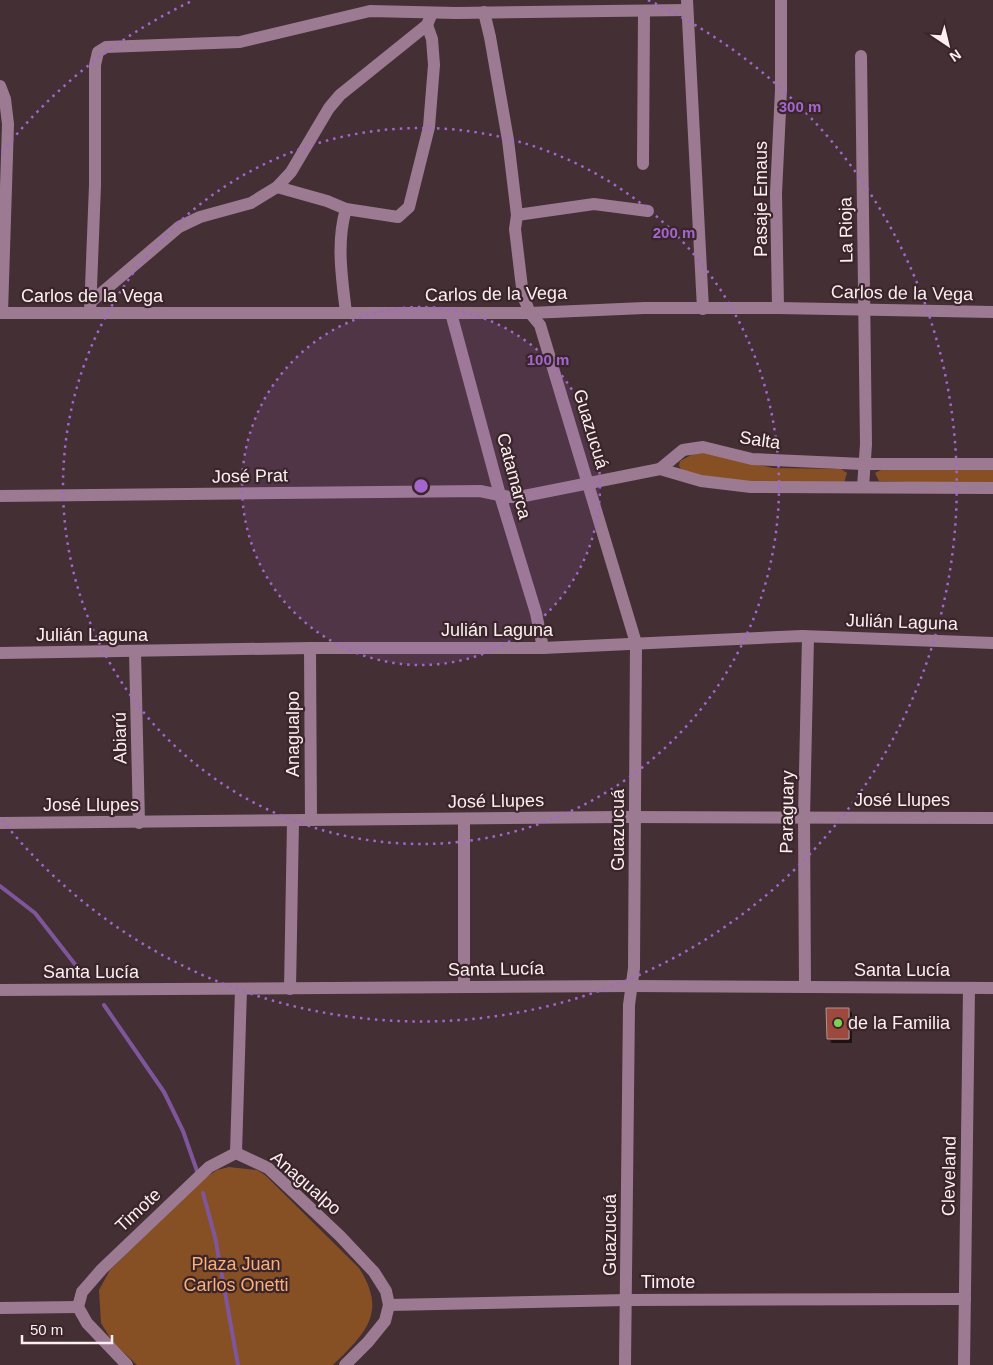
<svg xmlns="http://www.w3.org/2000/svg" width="993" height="1365" viewBox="0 0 993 1365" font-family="Arial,sans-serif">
  <defs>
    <filter id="shadow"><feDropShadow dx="4.5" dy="4.5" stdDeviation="0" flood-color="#0009"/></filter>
  </defs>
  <rect width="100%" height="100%" fill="#442f34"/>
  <!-- green -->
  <g fill="#875024">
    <polygon points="695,453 704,453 773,468 841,469 847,473 844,483 741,485 683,472 679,466 680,461"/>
    <polygon points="883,469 993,470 993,485 879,481 875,473"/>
    <path d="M 229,1167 L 257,1170 L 265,1175 L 359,1268 C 388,1313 365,1333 333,1365 L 137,1365 L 112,1341 L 101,1323 L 99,1290 L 110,1270 L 205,1178 L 217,1170 Z"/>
  </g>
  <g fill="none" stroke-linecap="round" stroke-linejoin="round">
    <!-- stream -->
    <g stroke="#7f569c" stroke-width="4">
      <polyline points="0,886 35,913 81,972"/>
      <polyline points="104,1005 164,1092 183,1131 197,1171"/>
      <polyline points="203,1193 215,1237 238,1365"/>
    </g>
  </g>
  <!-- building -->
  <polygon fill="#9e493d" stroke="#ae948f" filter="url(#shadow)" points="826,1008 849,1008 849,1039 827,1039"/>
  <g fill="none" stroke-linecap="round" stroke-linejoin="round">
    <!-- minor -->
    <g stroke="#9c7b92" stroke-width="12">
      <polyline points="687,0 703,309"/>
      <polyline points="484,12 490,37 508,140 517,215 515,229 523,296 530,313 540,325 636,643 634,968 629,1005 625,1365"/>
      <polyline points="861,56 866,444 863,487"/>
      <polyline points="0,86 5,99 8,124 2,313"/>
      <polyline points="643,164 644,12"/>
      <polyline points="277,187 327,201 346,209 398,217 409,207 429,127 434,65 432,39 427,25"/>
      <polyline points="517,215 594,204 648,211"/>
      <polyline points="92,301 179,227 200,217 251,203 277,187 291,172 329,108 340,95 427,25 432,13"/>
      <polyline points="778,308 776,193 781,90 781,0"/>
      <polyline points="0,313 530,313 644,308 778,308 993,312"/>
      <polyline points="90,313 95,185 95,65 98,52 106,47 240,42 370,11 456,13 687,10"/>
      <path d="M 346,313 C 342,278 336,243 346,209"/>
      <polyline points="451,313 500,495 536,613 543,648"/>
      <polyline points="660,469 683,450 703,447 752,459 863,464 993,464"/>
      <polyline points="0,496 480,491 509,497 519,497 660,469 701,481 751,487 993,488"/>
      <polyline points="310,648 311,820"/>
      <polyline points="135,652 139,823"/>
      <polyline points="0,653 310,648 543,648 802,636 993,643"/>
      <polyline points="0,823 622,817 993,818"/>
      <polyline points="464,987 464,819"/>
      <polyline points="805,987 804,817 808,637"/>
      <polyline points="290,989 293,821"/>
      <polyline points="0,990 631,986 993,988"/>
      <polyline points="236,1153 268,1168 340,1236 374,1272 386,1291 389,1305 385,1321 368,1342 345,1365"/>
      <polyline points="236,1153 241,989"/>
      <polyline points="389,1305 627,1300 965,1299"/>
      <polyline points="0,1308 78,1307"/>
      <polyline points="127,1365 87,1323 78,1307 82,1292 102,1269 209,1167 236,1153"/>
      <polyline points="964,1365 969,988"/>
    </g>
  </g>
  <!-- distance rings -->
  <circle cx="421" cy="486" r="179" fill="#a266ce" fill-opacity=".12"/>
  <g fill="none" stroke="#a266ce" stroke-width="2.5" stroke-dasharray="2.5 5">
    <circle cx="421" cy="486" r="179"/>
    <circle cx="421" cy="486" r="358"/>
    <path d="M2 152A536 536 0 0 1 194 0M648 0A536 536 0 1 1 2 820"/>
  </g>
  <!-- markers -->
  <circle fill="#7dd154" stroke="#3a252a" stroke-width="2" cx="838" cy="1023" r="5"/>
  <g text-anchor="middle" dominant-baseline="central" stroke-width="4.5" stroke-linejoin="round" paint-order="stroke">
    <!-- street labels -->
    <g font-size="18" fill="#fceef1" stroke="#3a252a">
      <text transform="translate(761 199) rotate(-90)">Pasaje Emaus</text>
      <text transform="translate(846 230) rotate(-91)">La Rioja</text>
      <text transform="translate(902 293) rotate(1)">Carlos de la Vega</text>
      <text transform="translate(496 294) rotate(-1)">Carlos de la Vega</text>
      <text x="92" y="296">Carlos de la Vega</text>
      <text transform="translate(591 429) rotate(73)">Guazucuá</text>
      <text transform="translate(760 440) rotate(8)">Salta</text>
      <text transform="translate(250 476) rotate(-1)">José Prat</text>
      <text transform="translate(514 476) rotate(75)">Catamarca</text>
      <text transform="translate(902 622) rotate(2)">Julián Laguna</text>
      <text x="497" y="630">Julián Laguna</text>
      <text x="92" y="635">Julián Laguna</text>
      <text transform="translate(293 734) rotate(-90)">Anagualpo</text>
      <text transform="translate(120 738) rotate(-91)">Abiarú</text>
      <text x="902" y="800">José Llupes</text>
      <text transform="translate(496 801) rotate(-1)">José Llupes</text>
      <text x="91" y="805">José Llupes</text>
      <text transform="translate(787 812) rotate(-89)">Paraguary</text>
      <text transform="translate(618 830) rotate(-90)">Guazucuá</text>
      <text transform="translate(496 969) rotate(-1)">Santa Lucía</text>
      <text x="902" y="970">Santa Lucía</text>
      <text x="91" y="972">Santa Lucía</text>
      <text transform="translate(949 1176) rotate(-89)">Cleveland</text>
      <text transform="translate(306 1183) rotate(41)">Anagualpo</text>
      <text transform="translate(138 1210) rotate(-43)">Timote</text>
      <text transform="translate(610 1235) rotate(-90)">Guazucuá</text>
      <text x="668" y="1282">Timote</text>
    </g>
    <!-- poi labels -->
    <g font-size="18" fill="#fceef1" stroke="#3a252a" text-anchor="start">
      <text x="848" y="1023">de la Familia</text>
    </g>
    <!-- park labels -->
    <g font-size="18" fill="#fbae75" stroke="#3a252a">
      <text x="236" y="1264">Plaza Juan<tspan x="236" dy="21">Carlos Onetti</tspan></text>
    </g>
  </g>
  <circle cx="421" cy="486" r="8" fill="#a266ce" stroke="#3a252a" stroke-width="2.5"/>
  <g font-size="15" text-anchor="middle" font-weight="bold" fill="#a266ce" stroke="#3a252a" stroke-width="4.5" stroke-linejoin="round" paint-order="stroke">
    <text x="800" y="112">300 m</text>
    <text x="674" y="238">200 m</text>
    <text x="548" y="365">100 m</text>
  </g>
  <!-- north arrow -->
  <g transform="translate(948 45) rotate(145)" stroke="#3a252a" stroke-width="4" paint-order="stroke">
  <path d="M0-4L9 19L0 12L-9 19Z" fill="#fceef1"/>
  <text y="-8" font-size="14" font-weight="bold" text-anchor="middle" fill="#fceef1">N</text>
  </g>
  <!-- scale -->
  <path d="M22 1335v8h90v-8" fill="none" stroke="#fceef1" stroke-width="2.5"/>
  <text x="30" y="1335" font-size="15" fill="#fceef1" stroke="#3a252a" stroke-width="4" paint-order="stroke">50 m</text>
</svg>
